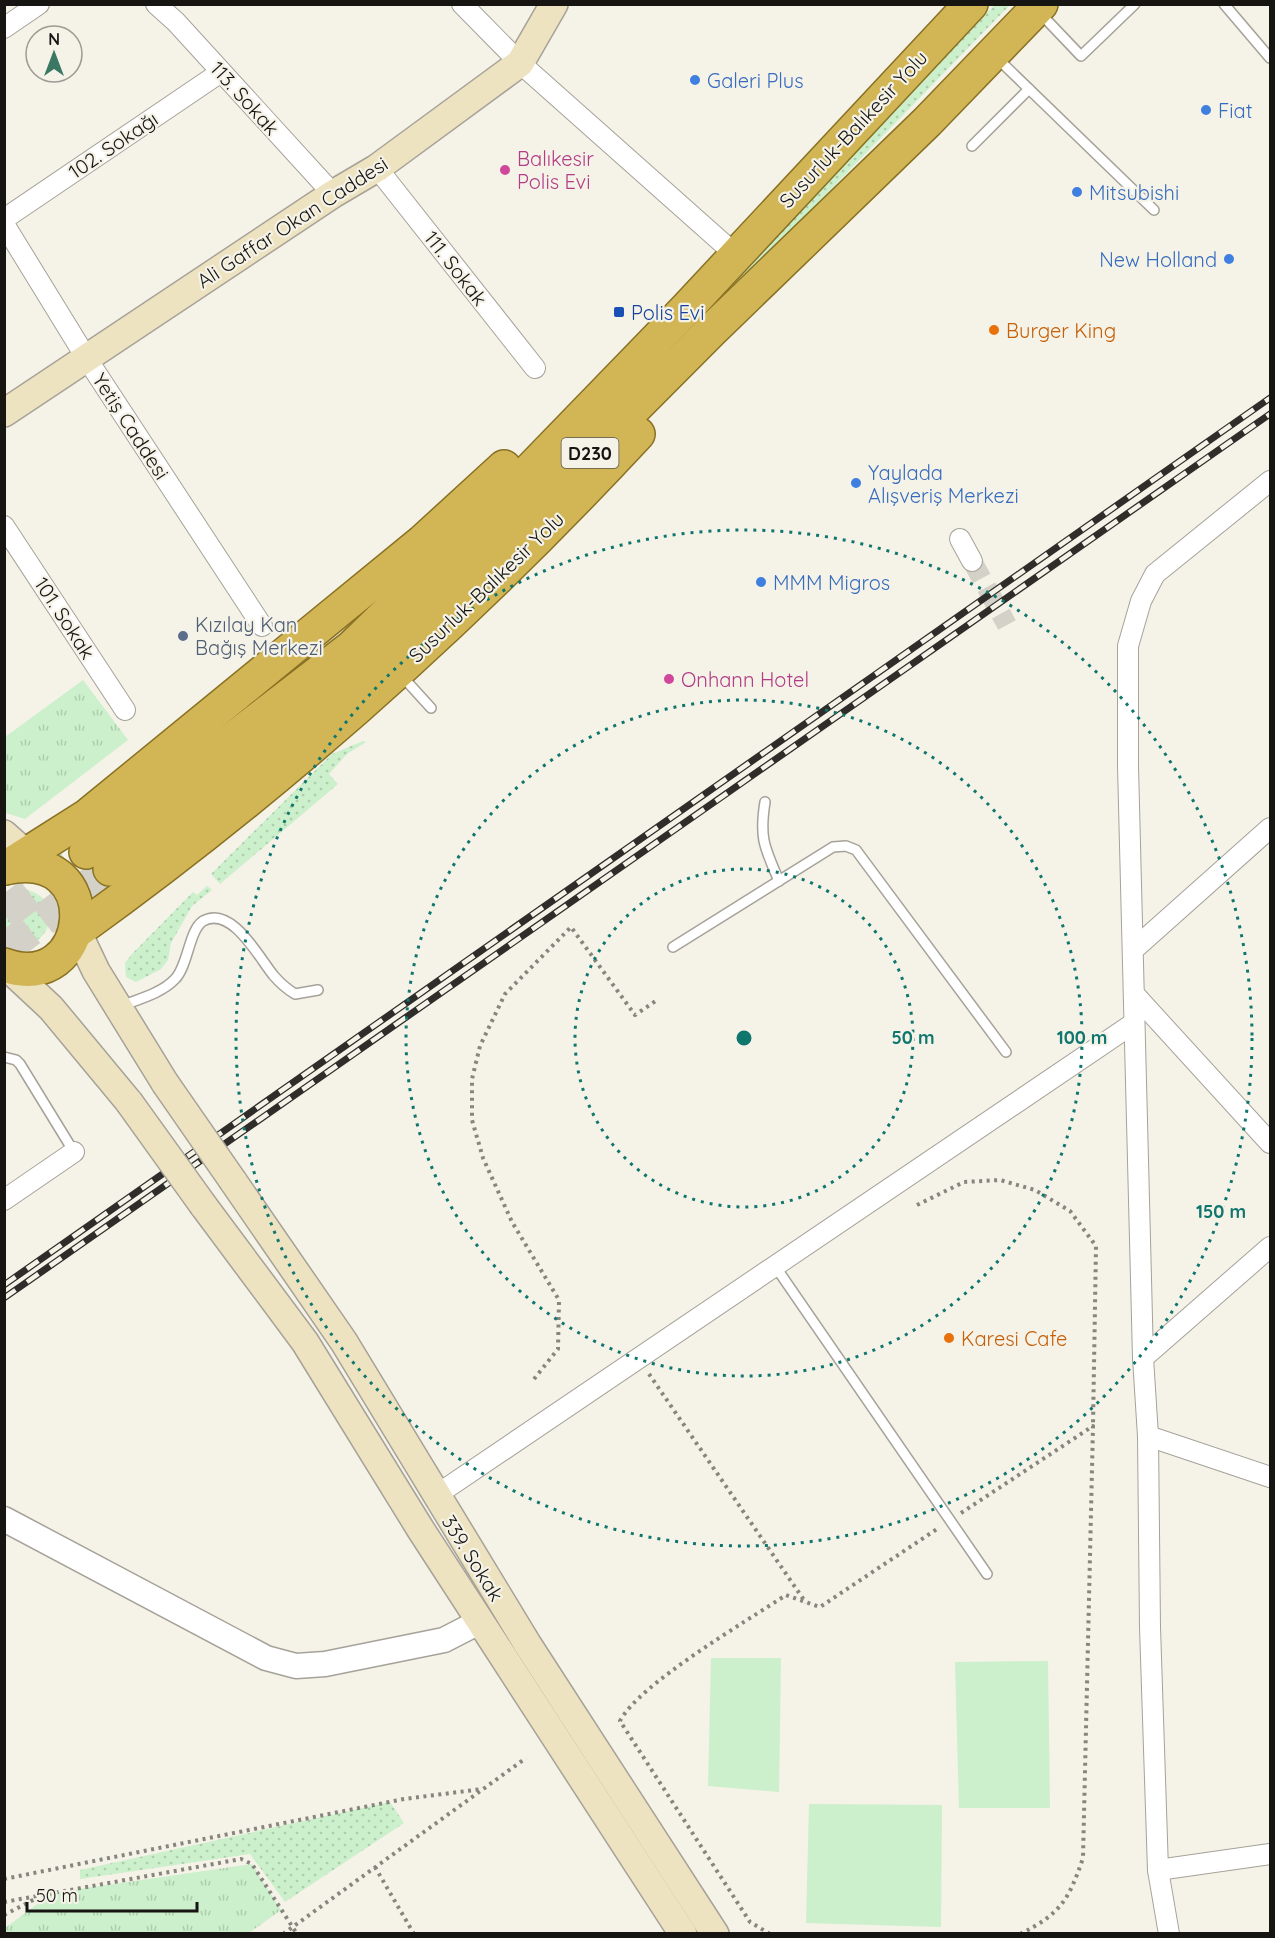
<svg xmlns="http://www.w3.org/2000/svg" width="1275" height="1938" viewBox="0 0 1275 1938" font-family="Quicksand,sans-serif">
  <defs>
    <pattern id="grass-dots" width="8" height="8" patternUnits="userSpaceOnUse" patternTransform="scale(1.5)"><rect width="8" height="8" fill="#cbf0cb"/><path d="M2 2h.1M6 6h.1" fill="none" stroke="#aecdad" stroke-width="1.8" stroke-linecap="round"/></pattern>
    <pattern id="park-tufts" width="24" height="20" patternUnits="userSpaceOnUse" patternTransform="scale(1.5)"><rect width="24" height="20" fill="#cbf0cb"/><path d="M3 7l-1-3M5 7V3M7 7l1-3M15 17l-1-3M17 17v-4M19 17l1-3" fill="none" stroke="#aecdad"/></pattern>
  </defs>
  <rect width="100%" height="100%" fill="#f5f2e8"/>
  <!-- grass -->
  <g fill="url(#grass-dots)">
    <polygon points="995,5 1010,5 766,256 658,361 929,69"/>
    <polygon points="363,741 366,742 347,754 329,774 338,784 220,884 211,874 332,754"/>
    <polygon points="207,886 212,890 192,906 171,943 168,960 161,969 136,982 126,977 125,963 132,954 193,892 197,895"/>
    <path d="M 24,889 C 75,900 41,966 5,938 L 5,896 Z"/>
    <polygon points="390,1802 404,1823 285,1902 250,1854 80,1879 80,1870"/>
  </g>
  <!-- park -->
  <g fill="url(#park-tufts)">
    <polygon points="83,680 128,740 25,819 6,813 5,737"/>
    <polygon points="252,1864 281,1910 249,1933 5,1933 5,1928 52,1893"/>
  </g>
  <!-- garden -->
  <g fill="#cbf0cb">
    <polygon points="711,1658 781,1658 779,1792 708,1786"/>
    <polygon points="1048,1661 1050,1808 959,1808 955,1662"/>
    <polygon points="809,1804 942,1805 941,1927 806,1923"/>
  </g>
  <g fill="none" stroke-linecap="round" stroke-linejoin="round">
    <!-- minor-tunnel -->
    <polyline stroke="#d4d1c8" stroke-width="20" stroke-dasharray="20 10" stroke-linecap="butt" points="972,561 1007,625"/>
    <!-- trunk-tunnel -->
    <g stroke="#d4d1c8" stroke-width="33" stroke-dasharray="33 16" stroke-linecap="butt">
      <polyline points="4,914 86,852"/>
      <polyline points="4,950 110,869"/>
    </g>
    <!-- service casing -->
    <g stroke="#a6a299" stroke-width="12">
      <g id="service">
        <polyline points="1224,4 1270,58"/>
        <polyline points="1040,13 1081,56 1135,4"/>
        <polyline points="997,58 1154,210"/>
        <polyline points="972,146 1029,89"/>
        <polyline points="401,675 431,708"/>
        <path d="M 765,802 C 759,839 765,848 779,881"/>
        <polyline points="673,947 833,847 846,846 856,850 1006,1052"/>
        <path d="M 121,1006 C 139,999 162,993 175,979 C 188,966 189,930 203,921 C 232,905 259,958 274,976 C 280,983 287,989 295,994 L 318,990"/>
        <polyline points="4,1057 16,1060 20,1064 74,1152"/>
        <polyline points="775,1266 987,1574"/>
      </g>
    </g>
    <!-- minor casing -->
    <g stroke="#a6a299" stroke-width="22">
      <g id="minor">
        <polyline points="156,4 176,22 333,194"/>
        <polyline points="462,4 520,63 736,255"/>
        <polyline points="4,28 39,4"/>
        <polyline points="377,168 535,368"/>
        <polyline points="4,219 221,72"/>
        <polyline points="4,224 87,359 262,626"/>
        <polyline points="4,526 125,710"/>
        <polyline points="960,539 972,561"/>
        <polyline points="1133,950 1270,828"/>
        <polyline points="1134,994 1270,1143"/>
        <polyline points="4,1200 74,1152"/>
        <polyline points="1143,1358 1270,1247"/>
        <polyline points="1148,1436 1270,1477"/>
        <polyline points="435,1496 1134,1023"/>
        <polyline points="1158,1870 1270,1854"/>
        <polyline points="1169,1934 1158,1870 1150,1627 1148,1436 1143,1358 1128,766 1128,646 1141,601 1155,574 1270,481"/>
      </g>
    </g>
    <!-- tertiary casing -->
    <g stroke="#a6a299" stroke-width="27">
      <polyline id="tertiary" points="4,1519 266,1658 296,1666 325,1664 444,1640 481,1621"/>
    </g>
    <!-- secondary casing -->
    <g stroke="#a6a299" stroke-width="30">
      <g id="secondary">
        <polyline points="4,413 333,194 377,168 520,63 554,4"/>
        <polyline points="4,834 40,866"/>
        <polyline points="77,931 96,971 165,1083"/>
        <polyline points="6,966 51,1008 129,1102"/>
        <polyline points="233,1181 344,1342 528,1645 715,1934"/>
        <polyline points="203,1205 305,1342 421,1530 683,1934"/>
      </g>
    </g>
    <!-- trunk casing -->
    <g stroke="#897123" stroke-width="36">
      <g id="trunk">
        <polyline points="86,852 352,647 459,543 686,309 971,4"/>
        <polyline points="5,868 87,816 422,542 504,467"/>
        <polyline points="110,869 379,658 483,560 711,331 927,122 1041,4"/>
        <path d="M 77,931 C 280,785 468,617 638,434"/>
        <path d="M 4,965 C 92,997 109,845 5,868"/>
      </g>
    </g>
    <!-- path -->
    <g stroke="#87857e" stroke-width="4" stroke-dasharray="3 4.5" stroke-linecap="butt">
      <polyline points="917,1205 964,1182 1000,1180 1035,1190 1070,1211 1096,1246 1093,1426"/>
      <polyline points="649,1374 806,1603"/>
      <polyline points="534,1379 558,1349 559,1300 512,1222 483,1158 472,1120 472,1079 480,1046 505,994 571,927 635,1015 657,1000"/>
      <path d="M 961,1513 L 1093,1426 L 1083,1858 C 1069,1899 1061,1914 1020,1934"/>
      <polyline points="375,1867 414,1934"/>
      <polyline points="4,1879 404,1799 482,1789"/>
      <polyline points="4,1902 241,1859 252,1864 297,1934"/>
      <polyline points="4,1915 35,1899"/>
      <polyline points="283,1934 526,1758"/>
      <path d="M 770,1934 L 750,1922 L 620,1721 C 639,1684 747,1621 786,1595 L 820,1607 L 937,1529"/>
    </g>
    <!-- service -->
    <use href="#service" stroke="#fff" stroke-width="9"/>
    <!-- minor -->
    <use href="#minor" stroke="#fff" stroke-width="20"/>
    <!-- tertiary -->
    <use href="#tertiary" stroke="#fff" stroke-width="24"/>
    <!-- secondary -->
    <use href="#secondary" stroke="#eee3c0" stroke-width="27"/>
    <!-- trunk -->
    <use href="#trunk" stroke="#d2b656" stroke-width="33"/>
    <!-- rail casing -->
    <g stroke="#2f2d2a" stroke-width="7">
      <g id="rail">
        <polyline points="4,1285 1270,398"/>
        <polyline points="4,1298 1270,414"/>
      </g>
    </g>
    <!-- rail -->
    <use href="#rail" stroke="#f5f2e8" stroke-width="4.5" stroke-dasharray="14" stroke-linecap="butt"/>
    <!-- secondary-bridge casing -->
    <g stroke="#a6a299" stroke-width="30" stroke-linecap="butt">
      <g id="secondary-bridge">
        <polyline points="165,1083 233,1181"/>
        <polyline points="129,1102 203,1205"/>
      </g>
    </g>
    <!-- secondary-bridge -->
    <use href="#secondary-bridge" stroke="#eee3c0" stroke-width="27"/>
  </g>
  <!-- distance rings -->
  <g fill="none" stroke="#0f766e" stroke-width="3" stroke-dasharray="3 6">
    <circle cx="744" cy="1038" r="169"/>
    <circle cx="744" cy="1038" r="338"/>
    <circle cx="744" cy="1038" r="508"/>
  </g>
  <!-- markers -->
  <g fill="#3f7fe0" stroke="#f5f2e8" stroke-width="2">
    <circle cx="695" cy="80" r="6"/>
    <circle cx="1206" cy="110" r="6"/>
    <circle cx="1077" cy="192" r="6"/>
    <circle cx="1229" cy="259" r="6"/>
    <circle cx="856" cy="483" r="6"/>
    <circle cx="761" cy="582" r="6"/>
  </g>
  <g fill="#d1479c" stroke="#f5f2e8" stroke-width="2">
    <circle cx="505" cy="170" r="6"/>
    <circle cx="669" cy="679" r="6"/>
  </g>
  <rect fill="#1a4fb4" stroke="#f5f2e8" stroke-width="2" x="613" y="306" width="12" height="12" rx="3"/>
  <g fill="#e8710a" stroke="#f5f2e8" stroke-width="2">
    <circle cx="994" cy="330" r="6"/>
    <circle cx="949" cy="1338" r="6"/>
  </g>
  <circle fill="#5c6f8a" stroke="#f5f2e8" stroke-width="2" cx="183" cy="636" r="6"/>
  <g text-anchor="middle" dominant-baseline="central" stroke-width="4.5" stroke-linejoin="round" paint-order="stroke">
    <!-- shield labels -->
    <rect fill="#f5f2e8" stroke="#595752" stroke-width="1.5" x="561.5" y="438" width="57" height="30" rx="4.5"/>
    <g font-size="18" font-weight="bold" fill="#161512">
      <text x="590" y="453">D230</text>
    </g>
    <!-- shop labels -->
    <g font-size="20" fill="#366cbe" stroke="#f5f2e8" text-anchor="start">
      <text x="707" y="80">Galeri Plus</text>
      <text x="1218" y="110">Fiat</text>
      <text x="1089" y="192">Mitsubishi</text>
      <text x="1217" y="259" text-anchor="end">New Holland</text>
      <text x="868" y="472">Yaylada<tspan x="868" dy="23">Alışveriş Merkezi</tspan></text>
      <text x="773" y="582">MMM Migros</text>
    </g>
    <!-- street labels -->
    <g font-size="20" fill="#161512" stroke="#f5f2e8">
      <text transform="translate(245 98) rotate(48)">113. Sokak</text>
      <text transform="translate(853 129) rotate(-47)">Susurluk-Balıkesir Yolu</text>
      <text transform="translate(113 145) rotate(-34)">102. Sokağı</text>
      <text transform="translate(292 222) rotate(-33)">Ali Gaffar Okan Caddesi</text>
      <text transform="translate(456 268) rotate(52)">111. Sokak</text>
      <text transform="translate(131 426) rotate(57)">Yetiş Caddesi</text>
      <text transform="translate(486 587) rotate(-44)">Susurluk-Balıkesir Yolu</text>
      <text transform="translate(65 618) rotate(57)">101. Sokak</text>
      <text transform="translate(473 1558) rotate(58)">339. Sokak</text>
    </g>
    <!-- hotel labels -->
    <g font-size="20" fill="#b23c85" stroke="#f5f2e8" text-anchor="start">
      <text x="517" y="158">Balıkesir<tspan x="517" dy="23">Polis Evi</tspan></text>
      <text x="681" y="679">Onhann Hotel</text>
    </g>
    <!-- transit labels -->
    <g font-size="20" fill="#164399" stroke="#f5f2e8" text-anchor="start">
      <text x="631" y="312">Polis Evi</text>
    </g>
    <!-- food labels -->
    <g font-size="20" fill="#c56008" stroke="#f5f2e8" text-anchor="start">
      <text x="1006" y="330">Burger King</text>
      <text x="961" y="1338">Karesi Cafe</text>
    </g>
    <!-- service labels -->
    <g font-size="20" fill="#4e5e75" stroke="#f5f2e8" text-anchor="start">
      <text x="195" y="624">Kızılay Kan<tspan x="195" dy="23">Bağış Merkezi</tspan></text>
    </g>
  </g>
  <circle cx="744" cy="1038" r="9" fill="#0f766e" stroke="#f5f2e8" stroke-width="3"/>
  <g font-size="18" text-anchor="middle" font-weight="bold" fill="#0f766e" stroke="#f5f2e8" stroke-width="4.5" stroke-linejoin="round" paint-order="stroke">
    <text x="913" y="1044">50 m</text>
    <text x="1082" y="1044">100 m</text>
    <text x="1221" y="1218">150 m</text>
  </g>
  <!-- border -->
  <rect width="1275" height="1938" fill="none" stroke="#161512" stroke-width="12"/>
  <!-- north arrow -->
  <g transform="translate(54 54)"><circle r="28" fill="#f5f2e8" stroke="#9c9a92" stroke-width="1.5"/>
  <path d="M0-4.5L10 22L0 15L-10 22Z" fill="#3b7863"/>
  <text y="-9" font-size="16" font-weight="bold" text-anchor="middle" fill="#161512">N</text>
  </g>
  <!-- scale -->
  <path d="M27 1902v9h170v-9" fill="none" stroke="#161512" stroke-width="3"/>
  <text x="36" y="1902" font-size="18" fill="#161512" stroke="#f5f2e8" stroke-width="4.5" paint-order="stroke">50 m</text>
</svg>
